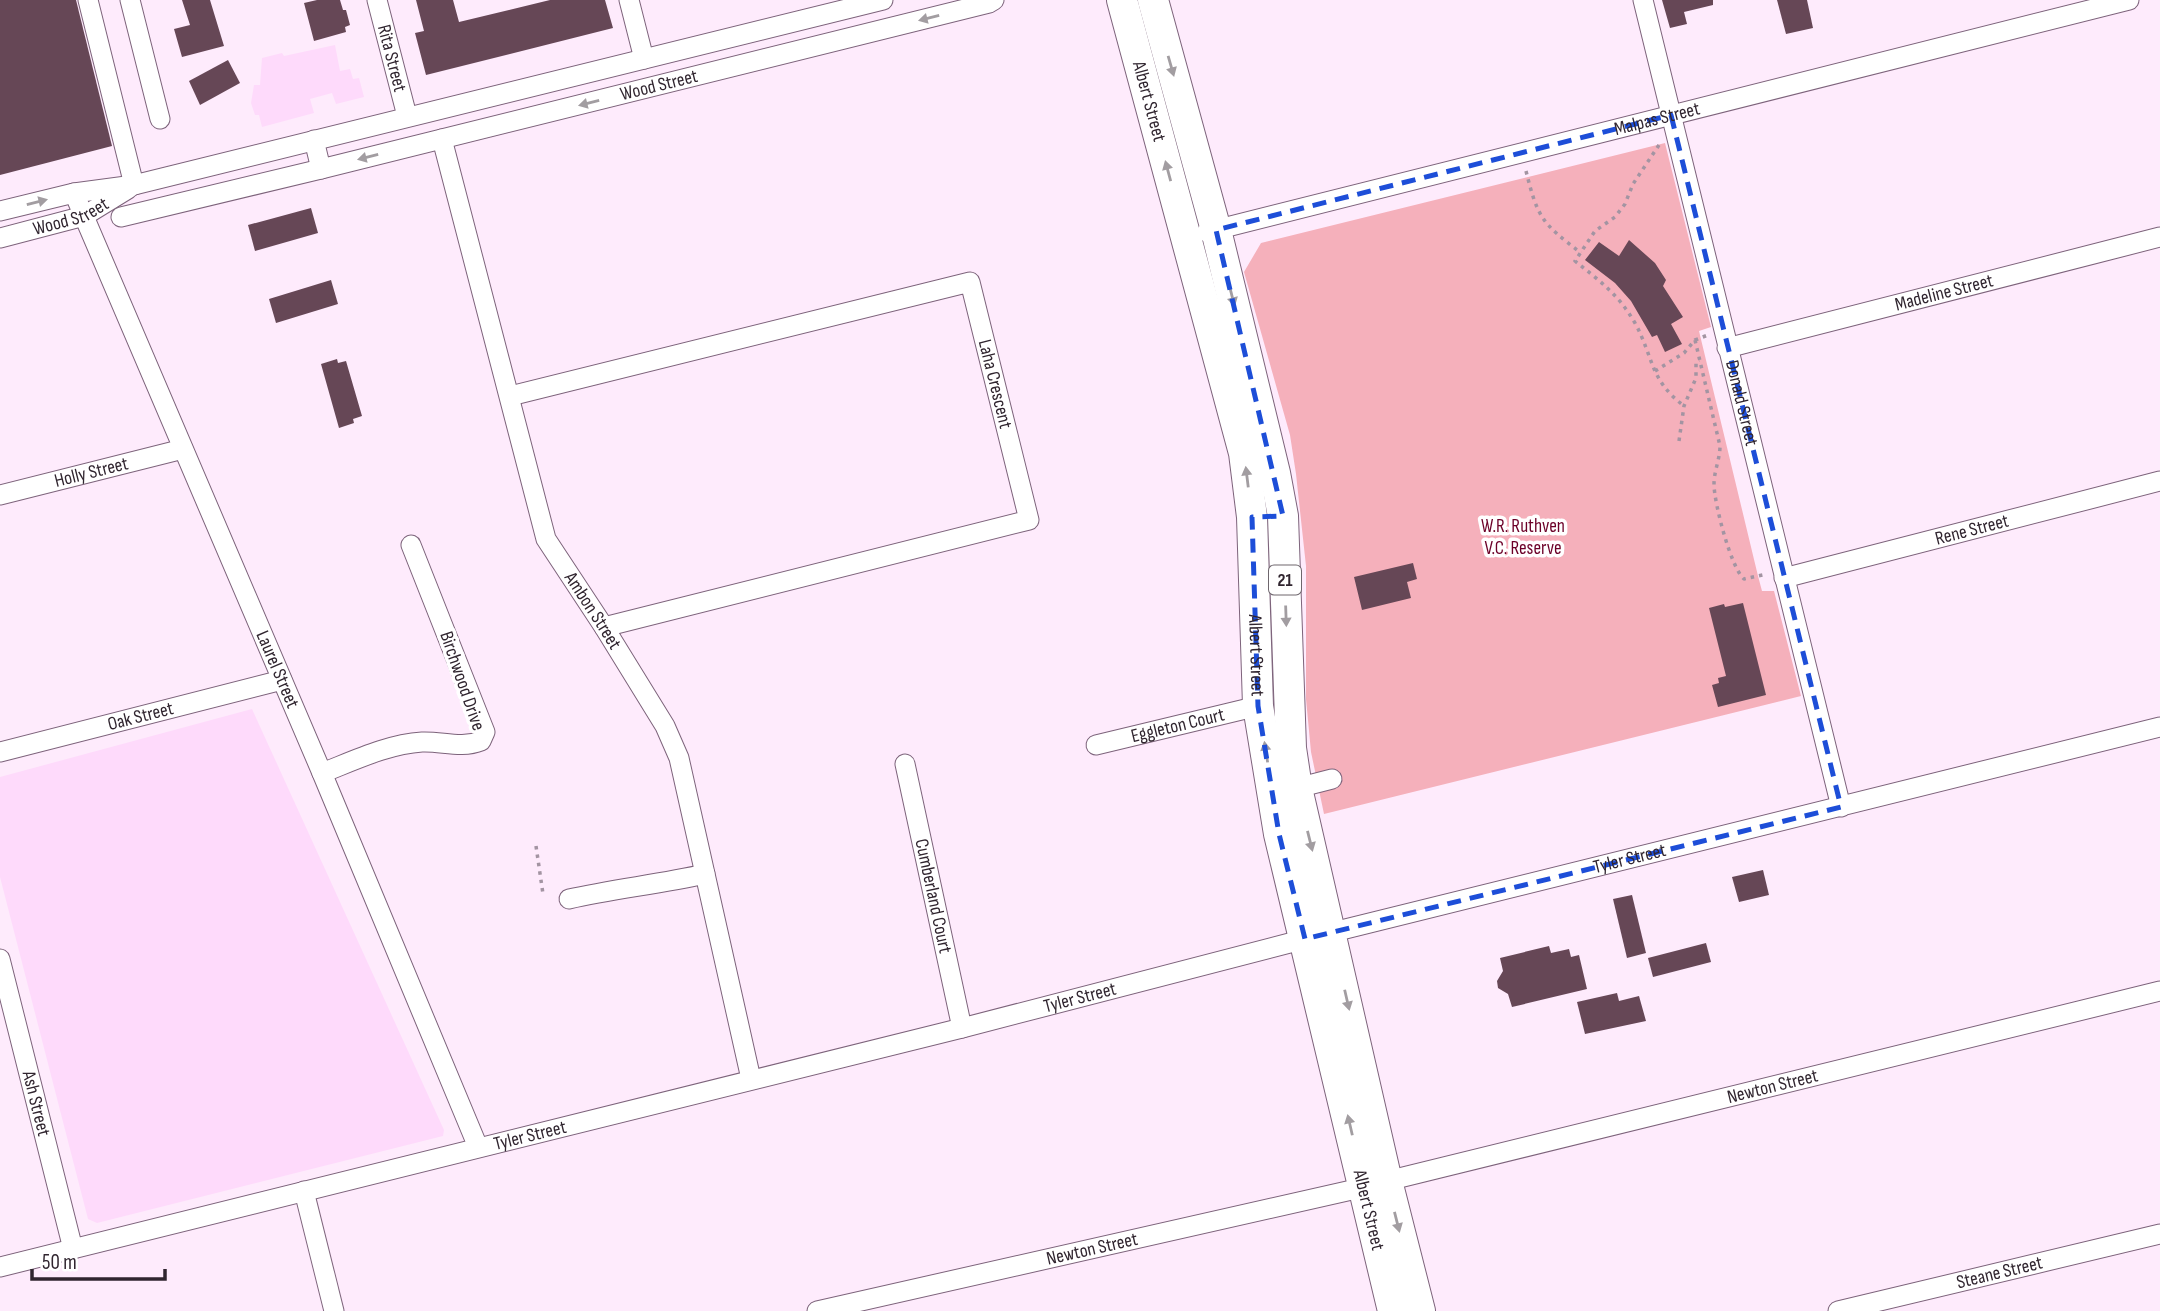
<svg xmlns="http://www.w3.org/2000/svg" width="2160" height="1311" viewBox="0 0 2160 1311" font-family="'Sofia Sans Condensed',sans-serif">
  <rect width="100%" height="100%" fill="#feebfc"/>
  <!-- built -->
  <g fill="#fedafb">
    <polygon points="335,45 340,71 350,69 353,79 359,78 364,97 336,104 332,93 310,99 314,113 262,127 259,115 255,115 251,103 254,85 260,85 262,58 282,53 284,56"/>
    <polygon points="252,709 444,1130 443,1136 97,1223 88,1219 0,877 0,777"/>
  </g>
  <!-- green -->
  <polygon fill="#f5b0bb" points="1665,143 1711,327 1699,331 1758,576 1762,591 1774,591 1801,696 1324,814 1311,752 1306,699 1306,566 1296,474 1290,435 1244,272 1261,243"/>
  <!-- building -->
  <g fill="#664756">
    <polygon points="0,0 76,0 112,146 0,175"/>
    <polygon points="182,0 210,0 224,46 182,57 174,29 190,25"/>
    <polygon points="317,0 340,0 343,10 346,10 350,25 345,27 346,32 314,41 304,3"/>
    <polygon points="416,0 453,0 459,22 550,0 605,0 613,28 426,75 415,33 424,31"/>
    <polygon points="1662,0 1713,0 1713,5 1684,12 1687,24 1670,28"/>
    <polygon points="1777,0 1807,0 1813,28 1786,34"/>
    <polygon points="228,60 240,83 200,105 189,81"/>
    <polygon points="311,208 318,233 255,251 248,225"/>
    <polygon points="1629,240 1655,263 1666,280 1663,286 1683,317 1671,324 1682,344 1665,352 1657,335 1652,337 1631,301 1615,283 1585,260 1599,242 1619,256"/>
    <polygon points="331,280 338,304 276,323 269,299"/>
    <polygon points="337,359 338,363 346,361 362,416 353,419 354,423 339,428 321,364"/>
    <polygon points="1413,563 1417,579 1407,582 1411,598 1362,610 1354,577"/>
    <polygon points="1743,603 1766,695 1718,707 1712,685 1719,683 1718,678 1726,676 1709,608 1724,604 1725,607"/>
    <polygon points="1763,870 1769,895 1739,902 1732,877"/>
    <polygon points="1632,895 1646,953 1627,958 1613,899"/>
    <polygon points="1706,943 1711,962 1653,977 1648,958"/>
    <polygon points="1549,946 1551,953 1569,949 1571,957 1579,955 1587,989 1512,1007 1508,994 1498,988 1497,981 1503,971 1500,958"/>
    <polygon points="1617,993 1619,1001 1639,996 1646,1021 1585,1034 1577,1002"/>
  </g>
  <g fill="none" stroke-linecap="round" stroke-linejoin="round">
    <!-- minor casing -->
    <g stroke="#7d637b" stroke-width="21">
      <g id="minor">
        <polyline points="88,0 134,185"/>
        <polyline points="130,0 160,119"/>
        <path id="s1" d="M 377,0 L 407,116"/>
        <polyline points="629,0 644,59"/>
        <path id="s2" d="M 1643,0 L 1841,807"/>
        <path id="s3" d="M 442,139 L 546,539 L 604,627 L 665,726 L 679,758 L 751,1079"/>
        <path id="s4" d="M 314,140 L 321,169 L 989,3 L 994,0"/>
        <path id="s5" d="M 74,193 L 322,773 L 478,1147"/>
        <polyline points="0,211 74,193 134,185 883,0"/>
        <polyline points="121,217 321,169"/>
        <path id="s6" d="M 1207,232 L 2129,0"/>
        <path id="s7" d="M 0,238 L 84,216 L 128,189"/>
        <path id="s8" d="M 1727,348 L 2160,237"/>
        <path id="s9" d="M 510,396 L 970,282 L 1029,520 L 604,627"/>
        <path id="s10" d="M 0,495 L 183,449"/>
        <path id="s11" d="M 1784,578 L 2160,481"/>
        <path id="s12" d="M 1096,745 L 1258,706"/>
        <path id="s13" d="M 0,752 L 282,680"/>
        <path id="s14" d="M 905,764 L 962,1028"/>
        <path d="M 322,773 C 353,761 388,744 422,742 C 442,741 461,749 481,741 L 485,732 L 411,545"/>
        <polyline points="1297,788 1332,779"/>
        <path d="M 569,899 C 614,889 660,884 705,874"/>
        <path id="s15" d="M 0,959 L 73,1249"/>
        <path id="s16" d="M 1387,1181 L 2160,991"/>
        <polyline points="304,1191 334,1311"/>
        <path id="s17" d="M 0,1267 L 962,1028 L 1305,939 L 2160,727"/>
        <path id="s18" d="M 817,1311 L 1365,1187"/>
        <path id="s19" d="M 1838,1311 L 2160,1234"/>
      </g>
    </g>
    <!-- highway casing -->
    <g stroke="#7d637b" stroke-width="32">
      <g id="highway">
        <path id="s20" d="M 1122,0 L 1244,453 L 1252,517 L 1258,706 L 1279,834 L 1393,1311"/>
        <polyline points="1153,0 1216,230 1275,473 1283,516 1291,748 1297,788 1387,1181 1420,1311"/>
      </g>
    </g>
    <!-- path -->
    <g stroke="#a394a2" stroke-width="3.5" stroke-dasharray="3.5 5" stroke-linecap="butt">
      <path d="M 1659,145 L 1633,184 L 1625,204 L 1615,217 L 1595,231 L 1575,261 C 1601,282 1618,294 1635,323 C 1654,358 1649,379 1684,406"/>
      <path d="M 1526,171 C 1538,219 1542,223 1581,253"/>
      <path d="M 1695,340 L 1720,446 C 1720,459 1714,471 1714,484 C 1714,503 1731,568 1744,579 L 1767,574"/>
      <polyline points="1655,371 1684,353 1695,340 1708,335"/>
      <polyline points="1679,441 1684,406 1696,378 1696,362 1699,360"/>
      <polyline points="536,846 543,894"/>
    </g>
    <!-- minor -->
    <use href="#minor" stroke="#fff" stroke-width="19"/>
    <!-- highway -->
    <use href="#highway" stroke="#fff" stroke-width="30"/>
  </g>
  <!-- one-way arrows -->
  <defs><path id="oneway-solid" d="M-6-.8H1V-3.2L6.5 0L1 3.2V.8H-6Z" transform="scale(1.75)"/></defs>
  <g fill="#a29da1">
    <use href="#oneway-solid" transform="translate(929 18) rotate(166)"/>
    <use href="#oneway-solid" transform="translate(1171 66) rotate(74)"/>
    <use href="#oneway-solid" transform="translate(589 103) rotate(166)"/>
    <use href="#oneway-solid" transform="translate(368 157) rotate(166)"/>
    <use href="#oneway-solid" transform="translate(1168 171) rotate(-105)"/>
    <use href="#oneway-solid" transform="translate(37 202) rotate(-14)"/>
    <use href="#oneway-solid" transform="translate(1232 296) rotate(76)"/>
    <use href="#oneway-solid" transform="translate(1247 477) rotate(-97)"/>
    <use href="#oneway-solid" transform="translate(1286 616) rotate(88)"/>
    <use href="#oneway-solid" transform="translate(1266 752) rotate(-99)"/>
    <use href="#oneway-solid" transform="translate(1310 841) rotate(76)"/>
    <use href="#oneway-solid" transform="translate(1347 1000) rotate(77)"/>
    <use href="#oneway-solid" transform="translate(1350 1125) rotate(-103)"/>
    <use href="#oneway-solid" transform="translate(1397 1222) rotate(76)"/>
  </g>
  <!-- marked area -->
  <path fill="none" stroke="#1d4ed8" stroke-width="5" stroke-dasharray="14 9" stroke-linejoin="round" d="M 1671,115 L 1841,807 L 1305,939 L 1279,834 L 1258,706 L 1252,517 L 1283,516 L 1216,230 Z"/>
  <g text-anchor="middle" dominant-baseline="central" stroke-width="7" stroke-linejoin="round" paint-order="stroke">
    <!-- shield labels -->
    <rect fill="#fff" stroke="#6e666d" stroke-width="2" x="1269" y="565.5" width="32" height="29" rx="5"/>
    <g font-size="18" font-weight="bold" fill="#30252f">
      <text x="1285" y="580">21</text>
    </g>
    <!-- street labels -->
    <g font-size="19" fill="#30252f" stroke="#fff">
      <text stroke="none"><textPath href="#s1" startOffset="60">Rita Street</textPath></text>
      <text stroke="none"><textPath href="#s4" startOffset="378">Wood Street</textPath></text>
      <text stroke="none"><textPath href="#s20" startOffset="105">Albert Street</textPath></text>
      <text stroke="none"><textPath href="#s6" startOffset="464">Malpas Street</textPath></text>
      <text stroke="none"><textPath href="#s7" startOffset="74">Wood Street</textPath></text>
      <text stroke="none"><textPath href="#s8" startOffset="224">Madeline Street</textPath></text>
      <text stroke="none"><textPath href="#s9" startOffset="579">Laha Crescent</textPath></text>
      <text stroke="none"><textPath href="#s2" startOffset="415">Donald Street</textPath></text>
      <text stroke="none"><textPath href="#s10" startOffset="94">Holly Street</textPath></text>
      <text stroke="none"><textPath href="#s11" startOffset="194">Rene Street</textPath></text>
      <text stroke="none"><textPath href="#s3" startOffset="499">Ambon Street</textPath></text>
      <text stroke="none"><textPath href="#s20" startOffset="672">Albert Street</textPath></text>
      <text stroke="none"><textPath href="#s5" startOffset="518">Laurel Street</textPath></text>
      <text transform="translate(462 681) rotate(71)">Birchwood Drive</text>
      <text stroke="none"><textPath href="#s13" startOffset="145">Oak Street</textPath></text>
      <text stroke="none"><textPath href="#s12" startOffset="84">Eggleton Court</textPath></text>
      <text stroke="none"><textPath href="#s17" startOffset="1680">Tyler Street</textPath></text>
      <text stroke="none"><textPath href="#s14" startOffset="135">Cumberland Court</textPath></text>
      <text stroke="none"><textPath href="#s17" startOffset="1113">Tyler Street</textPath></text>
      <text stroke="none"><textPath href="#s16" startOffset="397">Newton Street</textPath></text>
      <text stroke="none"><textPath href="#s15" startOffset="149">Ash Street</textPath></text>
      <text stroke="none"><textPath href="#s17" startOffset="546">Tyler Street</textPath></text>
      <text stroke="none"><textPath href="#s20" startOffset="1239">Albert Street</textPath></text>
      <text stroke="none"><textPath href="#s18" startOffset="282">Newton Street</textPath></text>
      <text stroke="none"><textPath href="#s19" startOffset="166">Steane Street</textPath></text>
    </g>
    <!-- park labels -->
    <g font-size="19" fill="#6c0028" stroke="#fff">
      <text x="1523" y="526">W.R. Ruthven<tspan x="1523" dy="22">V.C. Reserve</tspan></text>
    </g>
  </g>
  <!-- scale -->
  <path d="M32 1269v10h133v-10" fill="none" stroke="#30252f" stroke-width="3.5"/>
  <text x="42" y="1269" font-size="21" fill="#30252f" stroke="#ffffff" stroke-width="5" paint-order="stroke">50 m</text>
</svg>
